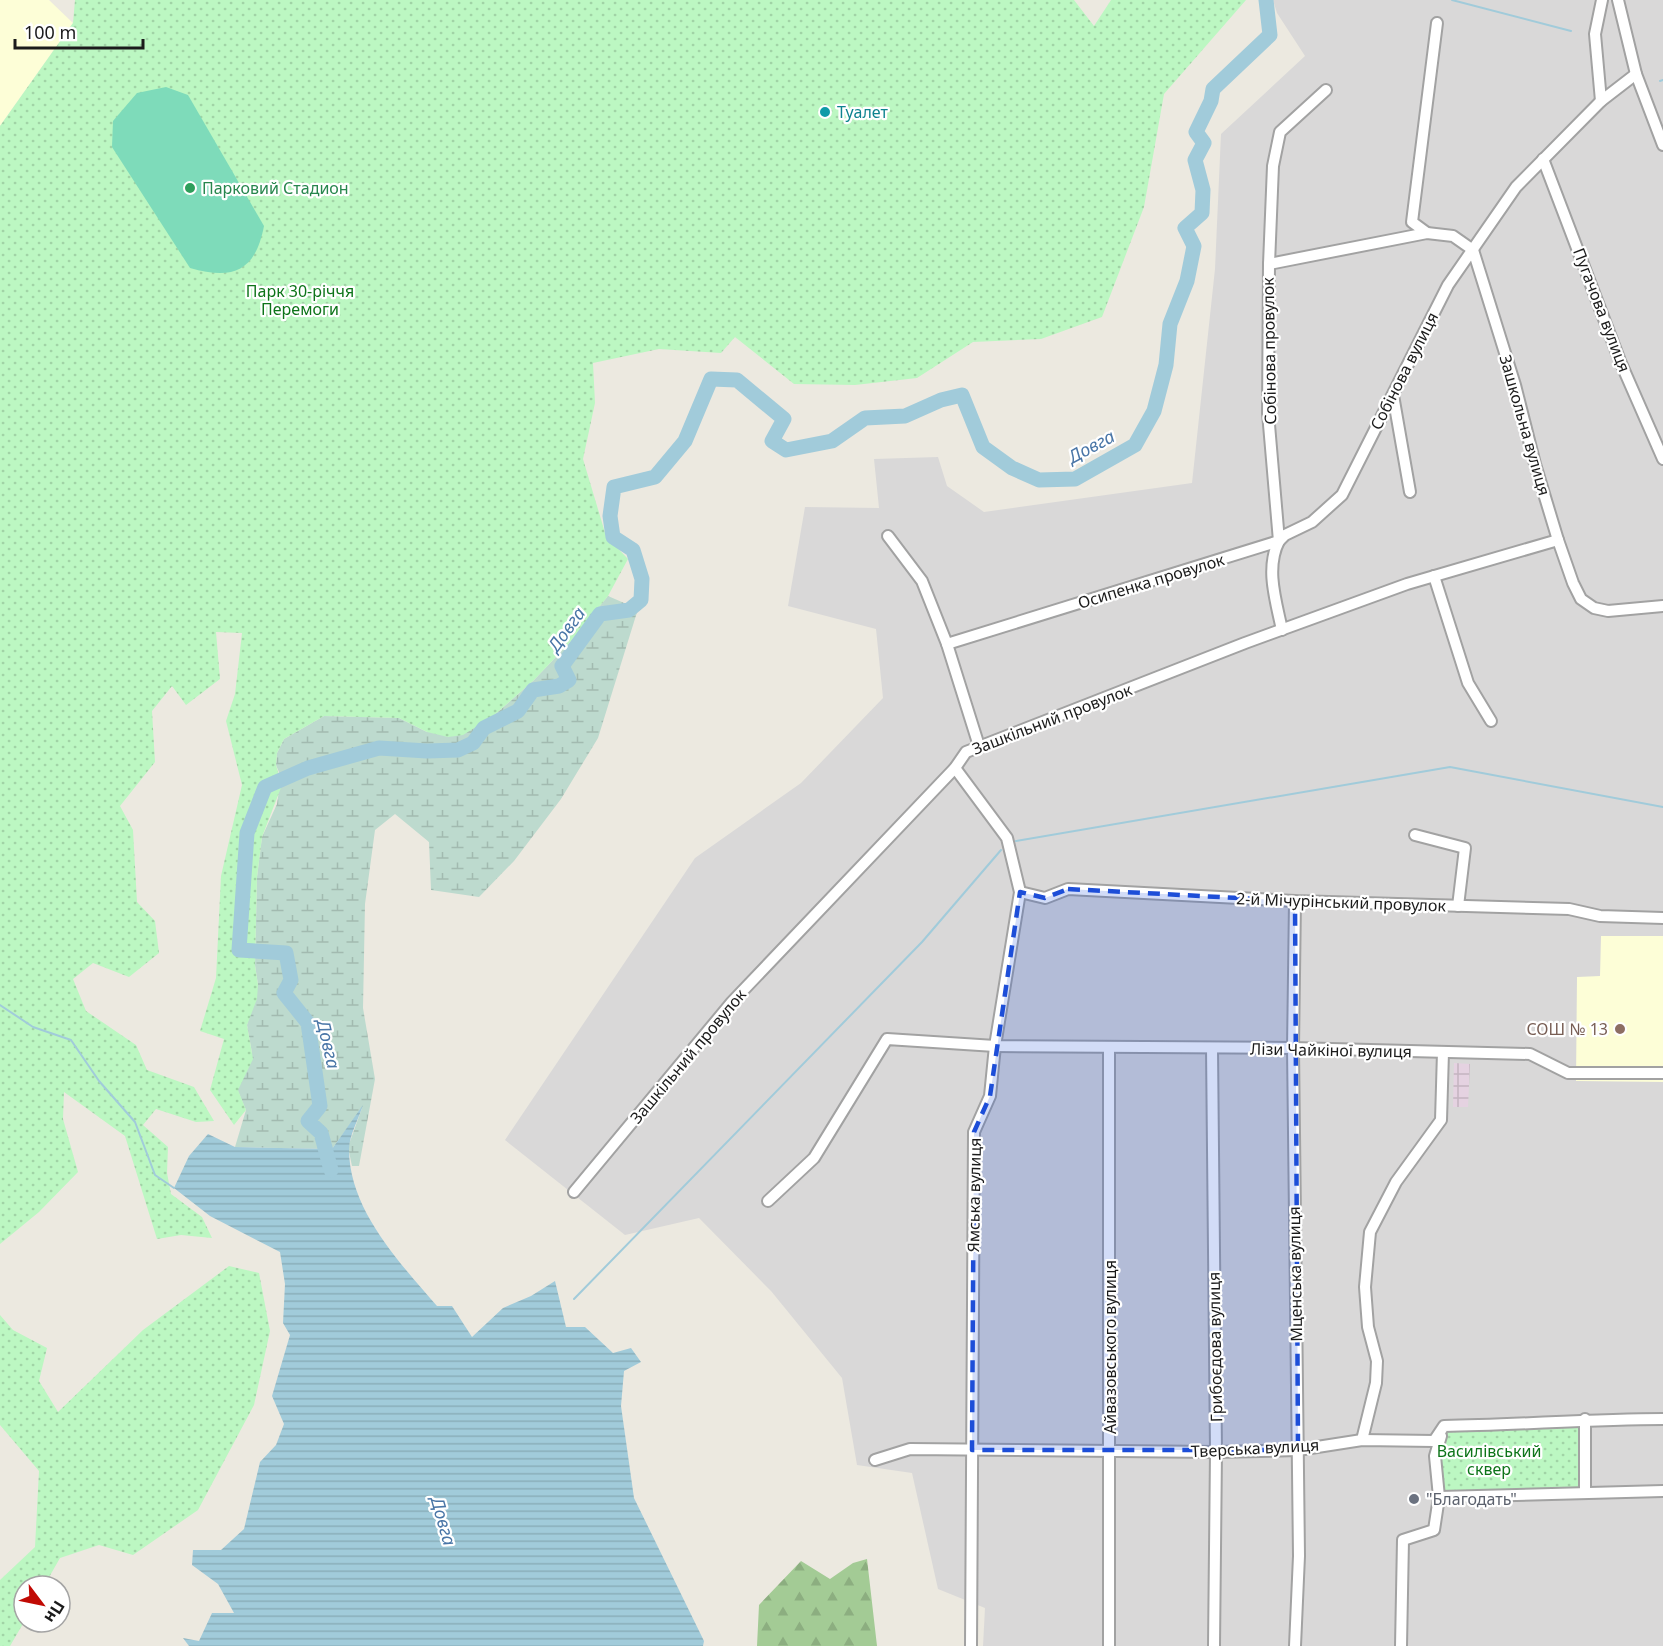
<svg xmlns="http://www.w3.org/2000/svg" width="1663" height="1646" viewBox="0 0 1663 1646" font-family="'Noto Sans',sans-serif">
  <defs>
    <pattern id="industrial-grid" width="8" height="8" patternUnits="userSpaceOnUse" patternTransform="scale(1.5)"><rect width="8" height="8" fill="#e5d2e1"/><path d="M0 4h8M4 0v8" fill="none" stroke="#c4b4c0"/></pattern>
    <pattern id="forest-firs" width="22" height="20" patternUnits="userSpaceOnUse" patternTransform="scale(1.5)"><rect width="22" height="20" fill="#a3cb95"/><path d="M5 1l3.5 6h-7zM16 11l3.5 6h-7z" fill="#8cae80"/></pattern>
    <pattern id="wetland-marsh" width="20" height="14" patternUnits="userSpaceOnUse" patternTransform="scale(1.5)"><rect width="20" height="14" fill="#bddace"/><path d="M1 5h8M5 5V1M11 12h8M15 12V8" fill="none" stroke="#a2bab0"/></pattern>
    <pattern id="park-dots" width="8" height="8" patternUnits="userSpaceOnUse" patternTransform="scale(1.5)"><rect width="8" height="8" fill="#bcf7c2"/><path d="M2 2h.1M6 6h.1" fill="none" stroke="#a1d3a6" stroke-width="1.8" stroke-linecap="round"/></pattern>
    <pattern id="water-rules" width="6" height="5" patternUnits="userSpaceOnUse" patternTransform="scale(1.5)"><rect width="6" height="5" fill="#a1cbda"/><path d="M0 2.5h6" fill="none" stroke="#8aaeba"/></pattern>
  </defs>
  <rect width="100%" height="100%" fill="#ece9e0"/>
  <!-- residential -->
  <polygon fill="#d9d8d8" points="1273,0 1663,0 1663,1646 983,1646 985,1608 938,1589 912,1473 857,1465 842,1378 771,1291 699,1218 625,1235 505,1140 695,858 801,783 883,698 876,629 788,606 805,507 879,508 874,459 938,457 947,486 984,512 1192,483 1215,269 1221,134 1305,56 1277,13"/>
  <!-- industrial -->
  <polygon fill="url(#industrial-grid)" points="1454,1063 1470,1064 1468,1107 1453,1107"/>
  <!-- education -->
  <g fill="#fdfed7">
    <polygon points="0,0 49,0 73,23 0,126"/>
    <polygon points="1601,936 1663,936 1663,1082 1576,1081 1577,977 1600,976"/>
  </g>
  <!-- forest -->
  <polygon fill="url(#forest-firs)" points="867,1559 877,1646 757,1646 759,1605 801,1561 830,1579 853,1563"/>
  <!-- wetland -->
  <polygon fill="url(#wetland-marsh)" points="608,596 638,609 598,738 561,799 514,861 479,897 431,890 429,842 395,814 375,830 365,904 363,1008 375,1079 359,1166 352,1166 348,1147 362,1108 332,1149 235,1147 246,1110 237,1089 238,1084 252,1053 247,1025 258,985 255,965 257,877 262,837 277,804 281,777 276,765 277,753 284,739 324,716 399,718 427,732 492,717 534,680 571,641"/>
  <!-- park -->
  <g fill="url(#park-dots)">
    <polygon points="75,0 1074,0 1094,26 1111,0 1246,0 1164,94 1144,207 1102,317 1041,339 973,342 917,378 855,385 794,384 735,337 721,353 659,349 593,363 595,403 583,459 606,536 628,559 608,596 571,641 534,680 492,717 463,735 448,737 427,732 399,718 324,716 284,739 277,753 276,765 282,785 262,837 257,877 255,965 258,985 257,999 247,1025 253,1059 238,1090 246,1110 234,1125 210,1090 224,1039 200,1031 216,978 221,876 242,785 226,721 235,694 242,633 216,632 220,679 186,705 172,686 152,711 155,762 120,806 133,830 137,902 155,921 159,953 129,977 93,963 73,979 86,1011 136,1045 147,1070 194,1087 214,1121 196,1122 156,1109 143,1125 168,1147 167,1173 171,1194 202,1217 212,1238 181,1235 157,1239 125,1136 64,1092 63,1119 78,1172 39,1212 0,1244 0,126 73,23"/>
    <polygon points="229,1266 259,1273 270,1331 254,1405 198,1510 133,1555 99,1545 60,1558 44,1586 24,1586 24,1622 10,1646 0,1646 0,1580 35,1547 39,1471 0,1425 0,1315 13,1330 47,1348 39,1381 58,1412 143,1330"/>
    <polygon points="1585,1419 1585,1493 1439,1497 1435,1456 1444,1426"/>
  </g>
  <!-- pitch -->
  <path fill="#7edbba" d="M 166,87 L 188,95 L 264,226 C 255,272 233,280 190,268 L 112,147 L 113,121 L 137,93 Z"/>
  <!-- water -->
  <path fill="url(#water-rules)" d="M 363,1105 C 359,1118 349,1136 349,1149 C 349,1210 400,1263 437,1306 L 452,1306 L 472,1337 L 503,1308 L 531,1296 L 555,1281 L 566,1327 L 585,1327 L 613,1353 L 631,1348 L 641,1362 L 624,1371 L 621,1406 L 634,1498 L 704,1641 L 703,1646 L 189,1646 L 183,1638 L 199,1641 L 212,1613 L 234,1613 L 218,1584 L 192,1565 L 193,1550 L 221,1550 L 244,1529 L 260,1462 L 276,1445 L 284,1424 L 272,1396 L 290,1335 L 283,1323 L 285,1284 L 280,1252 L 210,1216 L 174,1188 L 189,1156 L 208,1134 L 235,1147 L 332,1149 Z"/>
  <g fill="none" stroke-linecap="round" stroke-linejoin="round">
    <!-- stream -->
    <g stroke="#a1cbda" stroke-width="2">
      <polyline points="1452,0 1571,31"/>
      <polyline points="1660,81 1663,80"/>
      <polyline points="1016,841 1450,767 1663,807"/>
      <polyline points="0,1005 33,1027 71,1040 99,1081 135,1122 155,1175 174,1188"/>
      <polyline points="574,1299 922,942 1001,850"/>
    </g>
    <!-- river -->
    <polyline stroke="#a1cbda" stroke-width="15" points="331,1170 321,1133 308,1121 320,1106 308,1023 284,993 291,980 286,953 239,950 247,833 265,787 308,768 379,748 427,751 458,750 473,743 484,728 518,711 533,690 559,686 569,680 562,666 600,614 629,610 641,600 642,579 633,550 613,537 610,516 614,487 655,477 685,441 711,379 737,380 784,419 772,441 786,450 832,441 865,418 905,416 941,400 962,395 983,447 1012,468 1039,480 1075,479 1135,445 1154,411 1166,365 1170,324 1187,281 1194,246 1185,228 1202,213 1203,190 1195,160 1204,143 1196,132 1211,101 1213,89 1270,35 1266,0"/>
    <!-- minor casing -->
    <g stroke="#a2a2a2" stroke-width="14">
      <g id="minor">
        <polyline points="1618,0 1636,74 1663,145"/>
        <polyline points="1601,101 1595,34 1602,0"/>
        <polyline points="1543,159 1620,361 1663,459"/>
        <polyline points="1427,233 1412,222 1437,23"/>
        <polyline points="1269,264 1427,233 1453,236 1473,250 1515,385 1535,464 1558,540 1573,583 1581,599 1594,608 1608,611 1663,606"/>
        <polyline points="1393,395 1410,492"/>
        <polyline points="888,536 922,581 947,644 979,746"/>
        <polyline points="1434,576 1468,683 1491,721"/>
        <path d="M 1282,630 C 1276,601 1265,568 1279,541 L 1268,413 L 1269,264 L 1273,166 L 1280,132 L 1326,90"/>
        <polyline points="947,644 1279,541 1285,535 1312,522 1342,495 1448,285 1516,187 1601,101 1636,74"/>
        <polyline points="955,768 1007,838 1020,892 995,1046 990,1096 974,1132 971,1646"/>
        <polyline points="1415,835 1465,848 1458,906"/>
        <polyline points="1020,892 1045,898 1068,889 1295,901 1569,909 1600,916 1663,918"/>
        <polyline points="1212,1048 1216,1452 1214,1646"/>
        <polyline points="574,1192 732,1002 955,768 966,752 1245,643 1407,584 1558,540"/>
        <polyline points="768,1201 814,1158 887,1039 995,1046 1293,1048 1530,1054 1568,1073 1663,1073"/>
        <polyline points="1362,1440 1376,1383 1377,1361 1368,1327 1365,1287 1370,1232 1396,1182 1441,1120 1443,1052"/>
        <path d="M 875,1460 L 910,1449 L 1216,1452 L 1298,1450 L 1362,1440 L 1434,1441 L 1444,1426 C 1517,1425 1590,1419 1663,1419"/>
        <polyline points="1585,1493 1585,1419"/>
        <polyline points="1439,1497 1663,1491"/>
        <polyline points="1109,1646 1109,1047"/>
        <polyline points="1295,1646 1299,1556 1293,1048 1295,901"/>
        <polyline points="1401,1646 1403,1540 1434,1530 1439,1497 1435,1456 1441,1436"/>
      </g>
    </g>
    <!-- minor -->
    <use href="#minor" stroke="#fff" stroke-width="10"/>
  </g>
  <!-- marked area -->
  <path fill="#1d4ed8" fill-opacity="0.2" stroke="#1d4ed8" stroke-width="4.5" stroke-dasharray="12 8" stroke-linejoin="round" d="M 1068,889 L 1295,901 L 1298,1450 L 972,1450 L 974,1132 L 990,1096 L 1020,892 L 1045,898 Z"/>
  <!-- markers -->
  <circle fill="#0f9aa8" stroke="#fff" stroke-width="2" cx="825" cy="112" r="6"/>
  <circle fill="#2e9e5b" stroke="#fff" stroke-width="2" cx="190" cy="188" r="6"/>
  <circle fill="#8d6e63" stroke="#fff" stroke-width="2" cx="1620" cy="1029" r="6"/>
  <circle fill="#6b7280" stroke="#fff" stroke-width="2" cx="1414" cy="1499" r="6"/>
  <g text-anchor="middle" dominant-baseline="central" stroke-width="4.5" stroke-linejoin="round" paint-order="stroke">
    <!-- culture labels -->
    <g font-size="16" fill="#0d838f" stroke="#fff" text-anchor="start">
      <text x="837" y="112">Туалет</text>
    </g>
    <!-- leisure labels -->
    <g font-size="16" fill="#27864d" stroke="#fff" text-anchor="start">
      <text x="202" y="188">Парковий Стадион</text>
    </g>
    <!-- park labels -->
    <g font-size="16" fill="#0d7419" stroke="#fff">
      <text x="300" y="291">Парк 30-річчя<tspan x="300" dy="18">Перемоги</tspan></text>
      <text x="1489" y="1451">Василівський<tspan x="1489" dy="18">сквер</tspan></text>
    </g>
    <!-- street labels -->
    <g font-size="16" fill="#1b1b1b" stroke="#fff">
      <text transform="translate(1602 310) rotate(69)">Пугачова вулиця</text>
      <text transform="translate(1269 351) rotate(-91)">Собінова провулок</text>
      <text transform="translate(1404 371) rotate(-63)">Собінова вулиця</text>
      <text transform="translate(1525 425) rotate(74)">Зашкольна вулиця</text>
      <text transform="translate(1151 581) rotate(-17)">Осипенка провулок</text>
      <text transform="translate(1052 719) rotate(-21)">Зашкільний провулок</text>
      <text transform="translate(1341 902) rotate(2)">2-й Мічурінський провулок</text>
      <text transform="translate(1331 1050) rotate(1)">Лізи Чайкіної вулиця</text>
      <text transform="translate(688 1056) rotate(-50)">Зашкільний провулок</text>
      <text transform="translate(974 1195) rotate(-89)">Ямська вулиця</text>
      <text transform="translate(1295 1274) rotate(-91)">Мценська вулиця</text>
      <text transform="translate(1110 1347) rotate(-90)">Айвазовського вулиця</text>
      <text transform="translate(1215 1347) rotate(-91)">Грибоєдова вулиця</text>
      <text transform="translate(1255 1448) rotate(-3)">Тверська вулиця</text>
    </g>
    <!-- education labels -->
    <g font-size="16" fill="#785e54" stroke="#fff" text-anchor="end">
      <text x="1608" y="1029">СОШ № 13</text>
    </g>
    <!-- worship labels -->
    <g font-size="16" fill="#5b616d" stroke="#fff" text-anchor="start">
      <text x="1426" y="1499">"Благодать"</text>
    </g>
    <!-- water labels -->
    <g font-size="18" font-style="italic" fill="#4a76a7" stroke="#fff">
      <text transform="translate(1091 446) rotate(-28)">Довга</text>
      <text transform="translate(566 629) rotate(-54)">Довга</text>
      <text transform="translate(329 1044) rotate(77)">Довга</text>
      <text transform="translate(444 1521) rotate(74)">Довга</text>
    </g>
  </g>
  <!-- north arrow -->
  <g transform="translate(42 1604) rotate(122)"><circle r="28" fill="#ffffff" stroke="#a4a4a4" stroke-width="1.5"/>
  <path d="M0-4.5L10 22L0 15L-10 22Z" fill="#c10a04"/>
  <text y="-9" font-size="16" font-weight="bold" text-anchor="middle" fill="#1b1b1b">Пн</text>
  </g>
  <!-- scale -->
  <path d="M15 39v9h128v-9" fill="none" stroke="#1b1b1b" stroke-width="3"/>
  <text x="24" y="39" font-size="18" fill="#1b1b1b" stroke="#ffffff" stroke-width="4.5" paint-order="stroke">100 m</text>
</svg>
